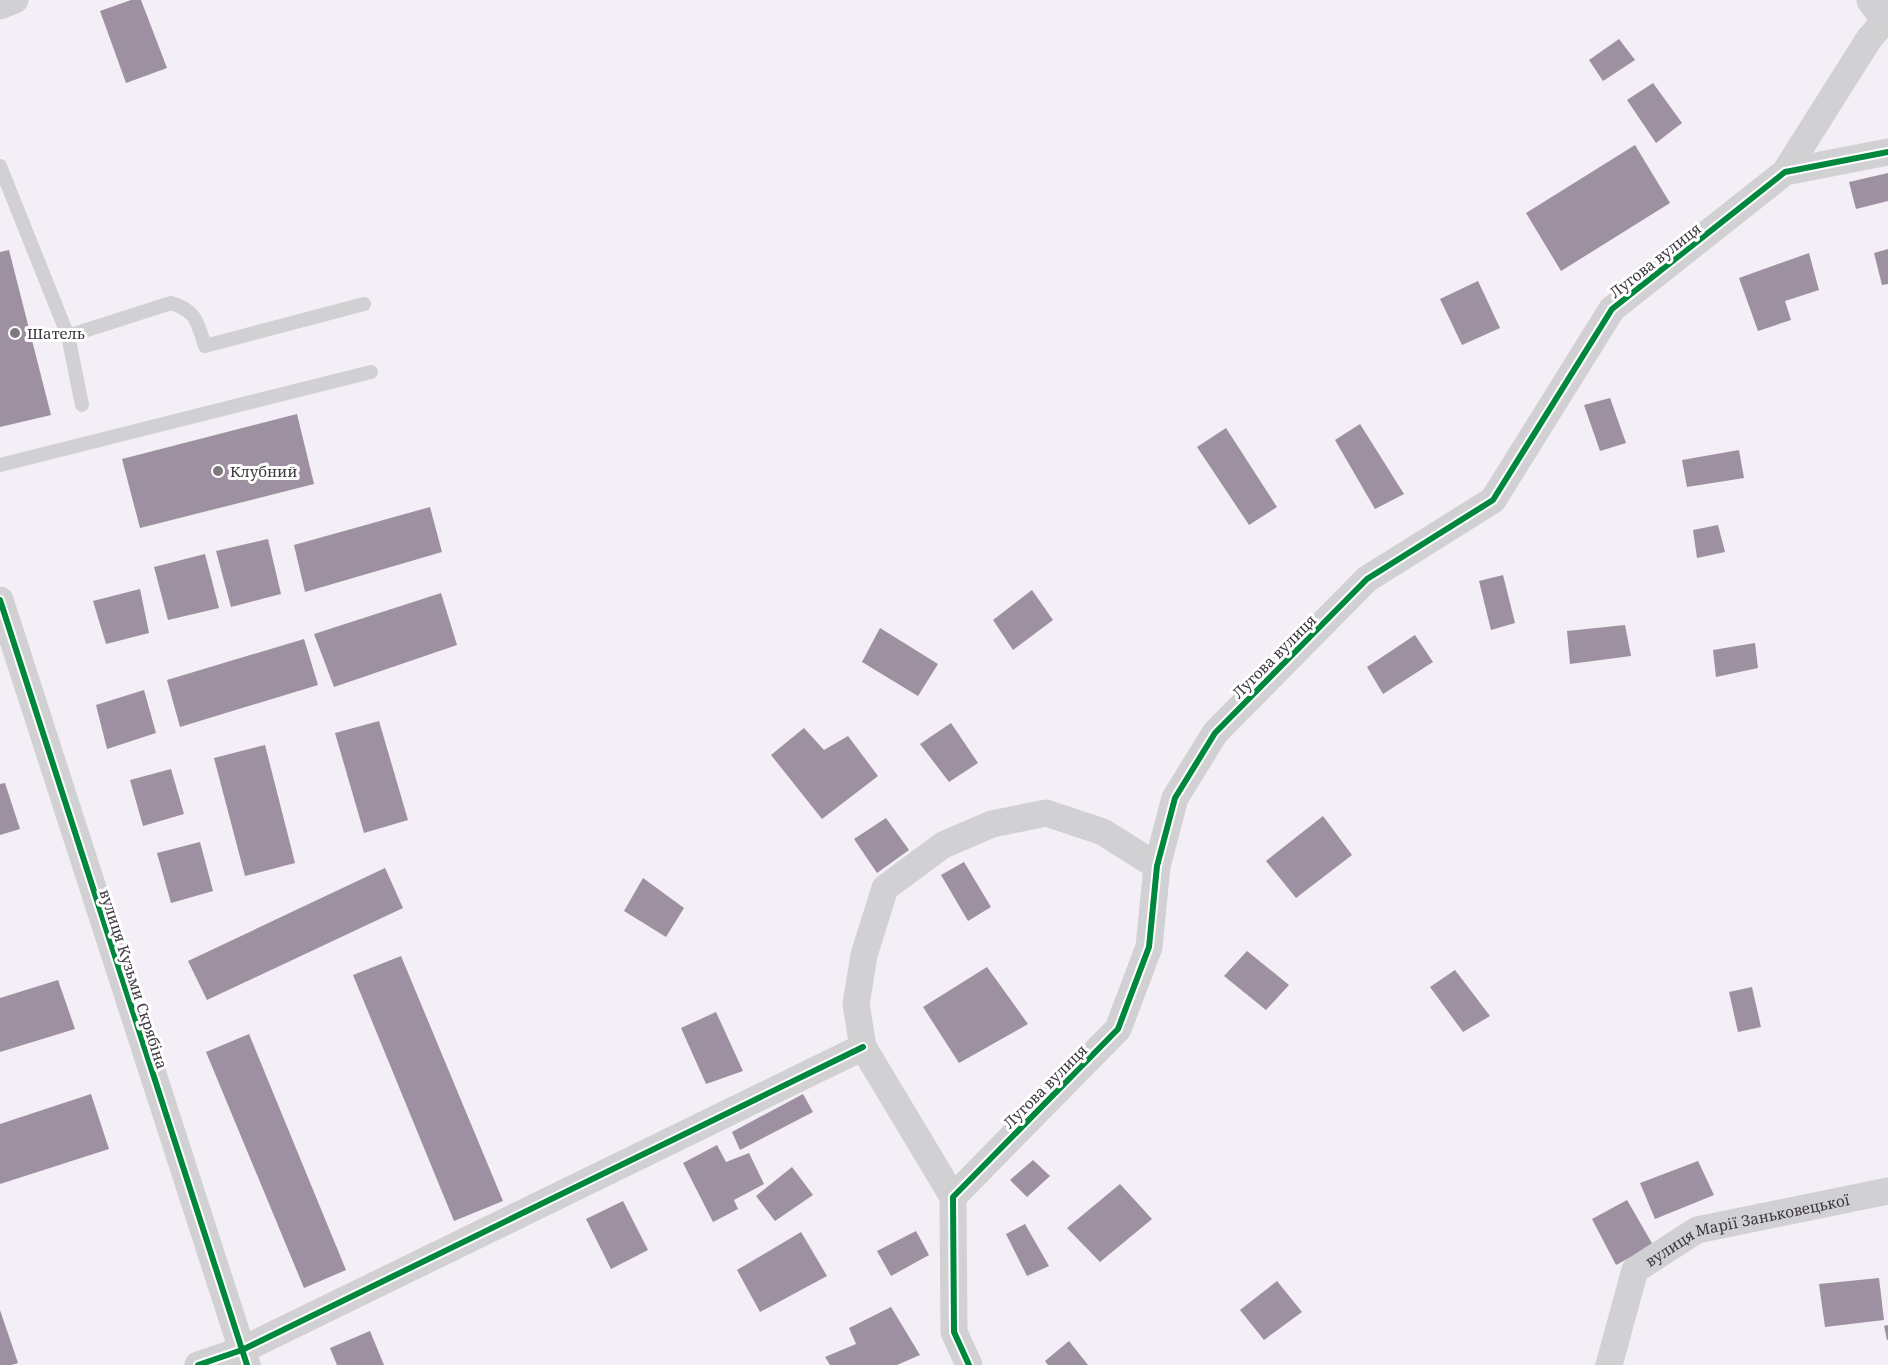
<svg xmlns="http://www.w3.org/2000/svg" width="1888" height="1365" viewBox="0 0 1888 1365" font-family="'Noto Serif',serif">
  <rect width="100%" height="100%" fill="#f4eef6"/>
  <!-- building -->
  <g fill="#9d90a0">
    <polygon points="131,0 141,0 167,68 126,83 100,11"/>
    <polygon points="1619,39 1635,60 1603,81 1589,60"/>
    <polygon points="1653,83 1682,123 1656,143 1627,100"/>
    <polygon points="1635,145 1670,203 1561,271 1526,213"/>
    <polygon points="1888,173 1888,201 1856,209 1849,182"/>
    <polygon points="1888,249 1888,284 1882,285 1874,253"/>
    <polygon points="9,250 51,415 0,427 0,252"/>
    <polygon points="1809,253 1819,290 1785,301 1791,320 1758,331 1739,278"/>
    <polygon points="1478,281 1500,328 1462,345 1440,299"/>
    <polygon points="1610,398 1626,443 1600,451 1584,405"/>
    <polygon points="297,414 314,484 140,528 122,459"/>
    <polygon points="1360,424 1404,494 1375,509 1335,440"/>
    <polygon points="1226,428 1277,507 1249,525 1197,447"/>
    <polygon points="1739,450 1744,478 1687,487 1682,460"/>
    <polygon points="430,507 442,552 305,592 294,545"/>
    <polygon points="1718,525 1725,552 1697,558 1693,530"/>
    <polygon points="268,539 281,594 231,607 216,551"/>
    <polygon points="205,554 219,608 168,620 154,567"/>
    <polygon points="1503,575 1515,623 1491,630 1479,581"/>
    <polygon points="140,589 149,633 106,644 93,601"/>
    <polygon points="1032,590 1053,620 1013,650 993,620"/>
    <polygon points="441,593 457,645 334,687 314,634"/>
    <polygon points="1625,625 1631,656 1570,664 1567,631"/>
    <polygon points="880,628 938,664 918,696 862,662"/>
    <polygon points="1415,635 1433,662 1383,694 1367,667"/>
    <polygon points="304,639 318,685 180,727 167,680"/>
    <polygon points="1755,643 1758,668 1716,677 1713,650"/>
    <polygon points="144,690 156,733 107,749 96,705"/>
    <polygon points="379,721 408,820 364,833 335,733"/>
    <polygon points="951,723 978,763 949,782 920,744"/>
    <polygon points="804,728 824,750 848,736 878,776 822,819 771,755"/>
    <polygon points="265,745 295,863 245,876 214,758"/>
    <polygon points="171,769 184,814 143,826 130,780"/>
    <polygon points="5,783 20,829 0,835 0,784"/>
    <polygon points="1323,816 1352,855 1296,898 1266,861"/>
    <polygon points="886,818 909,850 877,873 854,839"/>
    <polygon points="200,842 213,891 171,903 157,853"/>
    <polygon points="964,862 991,907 968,921 941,875"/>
    <polygon points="385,868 403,908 207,1000 188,961"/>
    <polygon points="643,878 684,908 666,937 624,911"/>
    <polygon points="1247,951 1289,985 1266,1010 1224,976"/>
    <polygon points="401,956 503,1201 454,1221 353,975"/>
    <polygon points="987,967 1028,1024 959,1063 923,1007"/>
    <polygon points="1455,970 1490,1016 1463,1032 1430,987"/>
    <polygon points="58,980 75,1029 0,1052 0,998"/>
    <polygon points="1752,987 1761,1027 1738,1032 1729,992"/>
    <polygon points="716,1012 743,1071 706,1084 681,1028"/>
    <polygon points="249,1034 346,1270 304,1288 206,1052"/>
    <polygon points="91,1094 109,1149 0,1184 0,1124"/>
    <polygon points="803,1094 813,1112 740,1150 732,1132"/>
    <polygon points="717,1145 726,1162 749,1153 764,1184 734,1200 738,1209 713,1222 683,1163"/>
    <polygon points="1033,1160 1050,1176 1027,1197 1010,1180"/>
    <polygon points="1698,1161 1714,1195 1655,1219 1640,1183"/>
    <polygon points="792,1167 813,1195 775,1221 756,1196"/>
    <polygon points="1120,1184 1152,1219 1100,1262 1067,1228"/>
    <polygon points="1627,1200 1653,1245 1616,1265 1592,1219"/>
    <polygon points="623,1201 648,1250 611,1269 586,1219"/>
    <polygon points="1025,1224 1049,1266 1027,1276 1006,1234"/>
    <polygon points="916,1231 929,1255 891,1276 877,1251"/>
    <polygon points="801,1232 827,1276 760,1312 737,1270"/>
    <polygon points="1879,1278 1884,1320 1825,1327 1819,1284"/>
    <polygon points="1277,1281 1302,1312 1264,1340 1240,1310"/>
    <polygon points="891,1307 920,1355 897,1365 830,1365 825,1357 856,1344 849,1328"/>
    <polygon points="0,1310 18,1363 11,1365 0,1365"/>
    <polygon points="1888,1325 1888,1340 1887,1340 1884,1326"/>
    <polygon points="370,1331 384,1365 337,1365 330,1348"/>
    <polygon points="1069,1341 1088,1365 1048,1365 1045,1361"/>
  </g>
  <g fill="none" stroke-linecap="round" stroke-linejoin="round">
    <!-- lane -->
    <g stroke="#d1d0d2" stroke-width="14">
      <polyline points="0,166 68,336 82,405"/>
      <path d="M 68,336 L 171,303 C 197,311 197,322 205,346 L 364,304"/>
      <polyline points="0,465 371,372"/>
    </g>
    <!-- street -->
    <g stroke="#d1d0d2" stroke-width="27">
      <polyline points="0,6 15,0"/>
      <polyline points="1785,172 1869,39 1887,18"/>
      <polyline points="0,600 247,1365"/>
      <polyline points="953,1197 863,1047 856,1004 864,955 885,888 943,845 992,824 1046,813 1103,832 1157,866"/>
      <polyline points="198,1365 242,1350 863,1047"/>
      <polyline points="969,1365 954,1332 953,1197 1118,1029 1149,947 1157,866 1175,798 1215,733 1367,579 1493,500 1612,309 1785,172 1888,152"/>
      <path id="s1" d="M 1609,1365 L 1635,1270 L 1697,1230 L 1888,1191"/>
    </g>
    <!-- secondary -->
    <polyline stroke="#d1d0d2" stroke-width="33" points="1873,0 1888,19"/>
    <!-- cycleway casing -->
    <g stroke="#fff" stroke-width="10">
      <g id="cycleway">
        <polyline points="0,600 247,1365"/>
        <polyline points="198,1365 242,1350 863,1047"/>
        <polyline points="969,1365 954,1332 953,1197 1118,1029 1149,947 1157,866 1175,798 1215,733 1367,579 1493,500 1612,309 1785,172 1888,152"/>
      </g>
    </g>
    <!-- cycleway -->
    <use href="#cycleway" stroke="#00873e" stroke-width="6"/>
  </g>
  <!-- markers -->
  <g fill="#7d787e" stroke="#fff" stroke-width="2">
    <circle cx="15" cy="333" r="6"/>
    <circle cx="218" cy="471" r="6"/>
  </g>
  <g text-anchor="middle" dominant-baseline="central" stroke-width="6" stroke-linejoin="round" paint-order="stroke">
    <!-- street labels -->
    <g font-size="15" fill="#3d383e" stroke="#fff">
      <text transform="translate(1655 260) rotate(-38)">Лугова вулиця</text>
      <text transform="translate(1274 656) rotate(-45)">Лугова вулиця</text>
      <text transform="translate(134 979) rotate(72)">вулиця Кузьми Скрябіна</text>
      <text transform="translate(1045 1086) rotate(-45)">Лугова вулиця</text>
      <text stroke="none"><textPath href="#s1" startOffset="220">вулиця Марії Заньковецької</textPath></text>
    </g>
    <!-- poi labels -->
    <g font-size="15" fill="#3d383e" stroke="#fff" text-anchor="start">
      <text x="27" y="333">Шатель</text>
      <text x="230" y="471">Клубний</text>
    </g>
  </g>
</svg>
